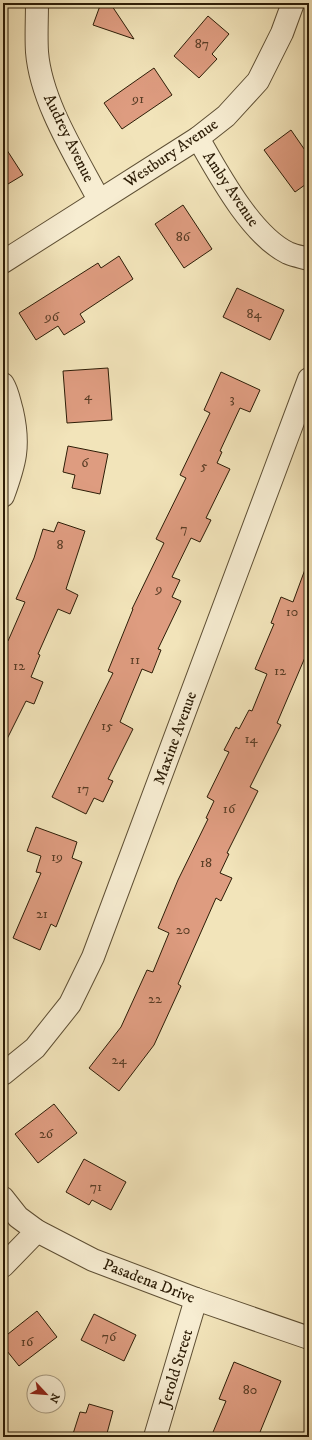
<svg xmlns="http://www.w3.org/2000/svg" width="312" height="1440" viewBox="0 0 312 1440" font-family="'IM FELL DW Pica',serif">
  <rect width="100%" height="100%" fill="#f2e4ba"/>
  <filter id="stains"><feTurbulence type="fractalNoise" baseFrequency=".005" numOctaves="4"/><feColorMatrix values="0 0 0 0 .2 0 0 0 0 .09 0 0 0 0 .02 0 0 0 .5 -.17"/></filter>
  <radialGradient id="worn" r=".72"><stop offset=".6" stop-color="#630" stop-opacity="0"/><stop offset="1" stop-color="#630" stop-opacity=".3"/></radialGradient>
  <!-- building -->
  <g fill="#de9c80" stroke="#2d1d07">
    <polygon points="101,3 110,3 134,39 93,25"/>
    <polygon points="208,16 229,34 212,54 217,59 199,78 174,56"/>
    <polygon points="154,68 172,95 122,129 104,103"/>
    <polygon points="291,130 309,156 309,182 295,192 264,150"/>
    <polygon points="3,144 23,175 3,187"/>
    <polygon points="183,205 212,249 184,268 155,224"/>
    <polygon points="119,256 133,279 80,314 85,322 64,335 58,326 36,340 19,313 98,263 101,268"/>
    <polygon points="237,288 284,310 270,340 223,317"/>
    <polygon points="108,368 112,420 67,423 63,371"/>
    <polygon points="221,372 260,390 250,412 240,408 220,451 222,452 217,463 230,469 206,518 211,520 200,542 191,538 172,577 180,580 172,597 181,601 158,649 161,650 152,673 142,669 120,722 133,729 108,779 113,781 103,802 94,798 86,814 52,797 113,673 108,671 133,609 132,609 164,543 156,539 186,478 180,475 210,413 204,410"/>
    <polygon points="68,446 108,454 100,494 72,488 75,475 63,472"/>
    <polygon points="58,522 85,531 66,589 78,595 70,614 58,609 38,654 40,655 31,677 43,682 34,704 26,701 3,747 3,639 8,641 25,602 16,599 34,558 43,529 54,532"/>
    <polygon points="307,564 309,565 309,648 277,723 281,725 250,787 258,791 227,853 229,854 220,873 232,878 221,901 216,898 178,984 181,986 154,1045 119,1091 89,1068 121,1027 147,970 153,972 169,933 158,928 178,880 208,819 206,818 214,801 207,797 229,752 224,750 236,727 239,729 249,710 252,711 267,674 255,669 274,624 271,623 281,597 293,602"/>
    <polygon points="36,827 77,842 72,858 82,862 56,927 51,924 40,950 13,938 41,873 36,872 41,856 27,851"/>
    <polygon points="54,1104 77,1133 38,1163 15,1134"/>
    <polygon points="84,1159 126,1182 111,1210 92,1200 89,1205 66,1192"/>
    <polygon points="37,1311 57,1337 19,1366 3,1346 3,1338"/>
    <polygon points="94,1314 136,1335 124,1361 81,1340"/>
    <polygon points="234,1362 281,1381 258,1437 211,1437 226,1401 219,1399"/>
    <polygon points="89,1404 113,1411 106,1437 72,1437 80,1412 86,1413"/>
  </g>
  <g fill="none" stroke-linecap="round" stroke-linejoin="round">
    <!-- street casing -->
    <g stroke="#5e4f34" stroke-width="24">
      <g id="street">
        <path d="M 37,3 C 37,19 36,36 37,52 C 41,102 76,156 99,200"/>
        <path d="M 198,138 C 218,173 251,235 288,253 C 295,256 302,257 309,259"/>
        <polyline points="3,262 198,138 226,116 258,81 282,33 293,3"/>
        <path d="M 3,384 C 8,392 9,401 12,411 C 20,446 15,463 3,496"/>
        <polyline points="3,1074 35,1048 70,1004 93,957 309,379"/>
        <polyline points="3,1198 18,1217 37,1231 93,1260 196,1299 309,1338"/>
        <polyline points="3,1266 37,1231"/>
        <polyline points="155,1437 196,1299"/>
      </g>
    </g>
    <!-- street -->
    <use href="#street" stroke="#f7edd2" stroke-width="22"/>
  </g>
  <g text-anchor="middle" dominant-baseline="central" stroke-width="3.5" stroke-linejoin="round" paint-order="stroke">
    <!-- number labels -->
    <g font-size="14" fill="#593d25">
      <text x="202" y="44">87</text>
      <text x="138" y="99">91</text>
      <text x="183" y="237">86</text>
      <text x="254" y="314">84</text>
      <text x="52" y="317">96</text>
      <text x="88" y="396">4</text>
      <text x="232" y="399">3</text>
      <text x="85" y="463">6</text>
      <text x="204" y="466">5</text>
      <text x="184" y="529">7</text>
      <text x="60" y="545">8</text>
      <text x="159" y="589">9</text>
      <text x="292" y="612">10</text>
      <text x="135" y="660">11</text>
      <text x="19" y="666">12</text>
      <text x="280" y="671">12</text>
      <text x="107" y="726">15</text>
      <text x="251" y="739">14</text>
      <text x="83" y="789">17</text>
      <text x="229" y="809">16</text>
      <text x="57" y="857">19</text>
      <text x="206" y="863">18</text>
      <text x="42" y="914">21</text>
      <text x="183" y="930">20</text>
      <text x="155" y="999">22</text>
      <text x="119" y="1060">24</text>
      <text x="46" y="1134">26</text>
      <text x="96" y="1187">71</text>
      <text x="109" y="1337">76</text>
      <text x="27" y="1342">16</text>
      <text x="250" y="1390">80</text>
    </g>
    <!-- street labels -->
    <g font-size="16" fill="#2d1d07" stroke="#f7edd2">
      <text transform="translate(69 138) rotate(64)">Audrey Avenue</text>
      <text transform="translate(171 153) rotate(-34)">Westbury Avenue</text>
      <text transform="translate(231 189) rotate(56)">Amby Avenue</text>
      <text transform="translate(175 738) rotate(-70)">Maxine Avenue</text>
      <text transform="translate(149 1281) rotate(21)">Pasadena Drive</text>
      <text transform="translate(176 1368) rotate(-73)">Jerold Street</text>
    </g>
  </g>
  <!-- margin -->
  <rect width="312" height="1440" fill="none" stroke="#f2e4ba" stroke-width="16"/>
  <rect x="4" y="4" width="304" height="1432" fill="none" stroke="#2d1d07" stroke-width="2"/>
  <rect x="8" y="8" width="296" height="1424" fill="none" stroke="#2d1d07"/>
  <!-- north arrow -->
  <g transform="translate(46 1394) rotate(116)"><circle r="19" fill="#f7edd2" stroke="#a69a81"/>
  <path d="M0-3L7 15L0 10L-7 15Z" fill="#8f2418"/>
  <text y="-6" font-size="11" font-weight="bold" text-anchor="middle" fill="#2d1d07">N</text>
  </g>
  <rect width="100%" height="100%" filter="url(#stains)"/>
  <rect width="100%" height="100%" fill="url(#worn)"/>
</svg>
